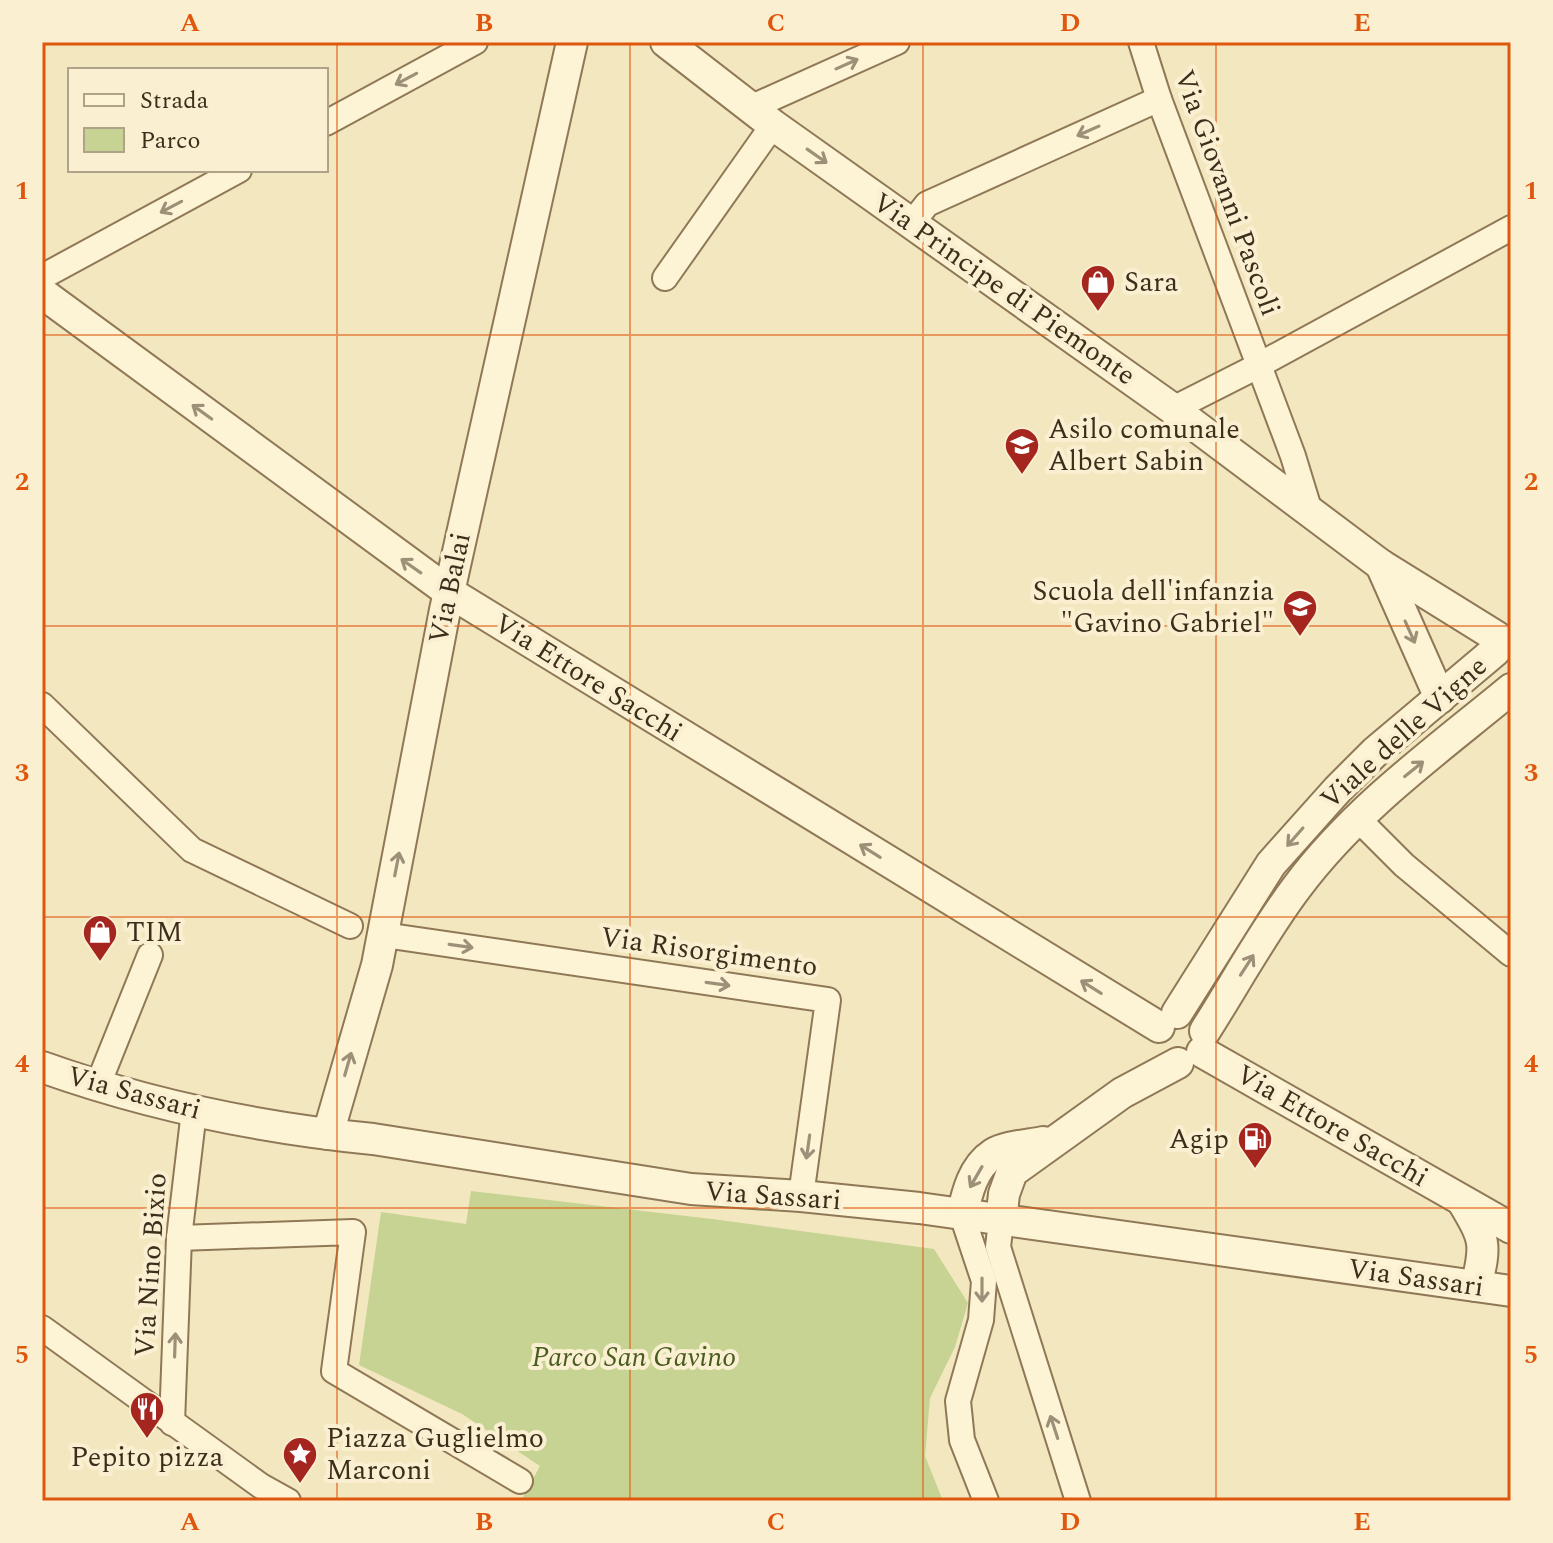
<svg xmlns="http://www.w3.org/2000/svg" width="1553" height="1543" viewBox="0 0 1553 1543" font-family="Spectral,serif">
  <rect width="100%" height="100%" fill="#f3e7c0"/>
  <!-- green -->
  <polygon fill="#c7d393" points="471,1191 712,1219 934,1249 968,1303 955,1347 930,1398 925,1456 943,1501 521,1501 540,1466 462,1414 359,1365 381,1212 466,1224"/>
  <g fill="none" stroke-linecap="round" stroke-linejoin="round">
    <!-- minor casing -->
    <g stroke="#8f7856" stroke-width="28">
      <g id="minor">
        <polyline points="1141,42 1159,99 1293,456 1311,515"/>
        <polyline points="750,108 897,42"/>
        <polyline points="326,123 475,42"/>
        <polyline points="912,223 927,204 1159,99"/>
        <polyline points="42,277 239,170"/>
        <polyline points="665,278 773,125"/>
        <polyline points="1173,409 1250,370 1511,228"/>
        <polyline points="42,705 192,850 350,926"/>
        <polyline points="1358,819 1404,865 1511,954"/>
        <polyline points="384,935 828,1000 801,1196"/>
        <polyline points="97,1087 150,955"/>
        <polyline points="962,1215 984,1281 981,1320 958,1401 962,1440 986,1501"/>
        <polyline points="1001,1221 998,1247 1078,1501"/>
        <polyline points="179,1238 353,1232 334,1371 520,1481"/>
        <polyline points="42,1328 261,1486 288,1501"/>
        <polyline points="172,1423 179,1238 194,1111"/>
      </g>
    </g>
    <!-- tertiary casing -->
    <g stroke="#8f7856" stroke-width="34">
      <g id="tertiary">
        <polyline points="666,42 773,125 1173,409 1381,565 1497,637"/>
        <polyline points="42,293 449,592 1159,1027"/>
        <polyline points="1381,565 1440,698"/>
        <polyline points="1177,1013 1271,864 1338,789 1375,752 1495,651"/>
        <path d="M 1205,1031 C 1235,984 1263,932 1297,887 C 1355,809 1436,751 1511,689"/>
        <polyline points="1202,1052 1511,1228"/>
        <path d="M 42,1067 C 149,1105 260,1128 373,1139 L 691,1189 L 801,1196 L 919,1208 L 1511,1291"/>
        <polyline points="328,1134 377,965 445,610 572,42"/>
        <path d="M 1463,1202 C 1485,1239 1487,1244 1476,1286"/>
        <path d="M 962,1215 C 967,1193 973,1167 993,1154 C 1006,1146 1029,1145 1043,1142"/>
        <polyline points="1001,1221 1004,1194 1012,1172 1122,1093 1178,1063"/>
      </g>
    </g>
    <!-- minor -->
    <use href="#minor" stroke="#fdf3d5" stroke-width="24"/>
    <!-- tertiary -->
    <use href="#tertiary" stroke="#fdf3d5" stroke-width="30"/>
  </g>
  <!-- one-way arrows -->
  <defs><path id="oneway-shaft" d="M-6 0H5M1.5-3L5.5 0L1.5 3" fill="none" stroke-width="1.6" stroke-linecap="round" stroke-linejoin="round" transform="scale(2)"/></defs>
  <g stroke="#9d9078">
    <use href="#oneway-shaft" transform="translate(847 64) rotate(-24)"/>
    <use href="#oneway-shaft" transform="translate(406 79) rotate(152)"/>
    <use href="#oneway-shaft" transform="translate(1088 131) rotate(156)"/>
    <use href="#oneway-shaft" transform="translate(817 156) rotate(35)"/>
    <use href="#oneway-shaft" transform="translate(171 207) rotate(152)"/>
    <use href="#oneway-shaft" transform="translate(202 412) rotate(-144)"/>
    <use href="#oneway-shaft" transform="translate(411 566) rotate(-145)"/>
    <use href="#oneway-shaft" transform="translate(1410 632) rotate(66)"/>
    <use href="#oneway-shaft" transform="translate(1414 769) rotate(-39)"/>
    <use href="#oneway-shaft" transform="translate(1295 837) rotate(131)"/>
    <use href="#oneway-shaft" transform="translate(870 851) rotate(-148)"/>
    <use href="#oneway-shaft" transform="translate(397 864) rotate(-79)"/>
    <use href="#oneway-shaft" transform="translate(461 946) rotate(8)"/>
    <use href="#oneway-shaft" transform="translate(1247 965) rotate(-57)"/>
    <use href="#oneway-shaft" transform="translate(718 984) rotate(8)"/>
    <use href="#oneway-shaft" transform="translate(1091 987) rotate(-148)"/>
    <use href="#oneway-shaft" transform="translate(348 1064) rotate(-74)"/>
    <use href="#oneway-shaft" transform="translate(808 1147) rotate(98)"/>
    <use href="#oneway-shaft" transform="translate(976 1177) rotate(120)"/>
    <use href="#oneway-shaft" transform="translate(982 1290) rotate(90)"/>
    <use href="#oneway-shaft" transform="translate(175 1345) rotate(-88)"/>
    <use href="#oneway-shaft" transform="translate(1054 1427) rotate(-108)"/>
  </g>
  <!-- grid -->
  <path fill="none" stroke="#df570d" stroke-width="2" stroke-opacity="0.55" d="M 337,42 L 337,1501M 630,42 L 630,1501M 923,42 L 923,1501M 1216,42 L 1216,1501M 42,335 L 1511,335M 42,626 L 1511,626M 42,917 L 1511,917M 42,1208 L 1511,1208"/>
  <!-- icons -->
  <defs>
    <g id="shop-pin" transform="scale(1.8)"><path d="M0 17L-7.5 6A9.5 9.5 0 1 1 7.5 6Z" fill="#a5261e" stroke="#faf0d1"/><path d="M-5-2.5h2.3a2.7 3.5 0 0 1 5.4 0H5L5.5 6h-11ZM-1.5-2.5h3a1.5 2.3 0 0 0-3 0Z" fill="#fff"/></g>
    <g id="school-pin" transform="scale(1.8)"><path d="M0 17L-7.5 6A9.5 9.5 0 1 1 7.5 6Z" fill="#a5261e" stroke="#faf0d1"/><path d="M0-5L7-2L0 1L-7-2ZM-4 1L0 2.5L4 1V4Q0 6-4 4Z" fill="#fff"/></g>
    <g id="fuel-pin" transform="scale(1.8)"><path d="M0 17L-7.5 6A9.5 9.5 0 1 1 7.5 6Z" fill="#a5261e" stroke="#faf0d1"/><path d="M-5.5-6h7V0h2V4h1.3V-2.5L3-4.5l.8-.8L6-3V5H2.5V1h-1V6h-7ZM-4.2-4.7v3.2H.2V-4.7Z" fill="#fff"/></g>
    <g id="restaurant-pin" transform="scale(1.8)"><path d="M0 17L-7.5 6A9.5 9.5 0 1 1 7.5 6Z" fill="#a5261e" stroke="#faf0d1"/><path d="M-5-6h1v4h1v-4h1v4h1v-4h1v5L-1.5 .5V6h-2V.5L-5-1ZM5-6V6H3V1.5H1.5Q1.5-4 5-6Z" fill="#fff"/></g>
    <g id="sight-pin" transform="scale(1.8)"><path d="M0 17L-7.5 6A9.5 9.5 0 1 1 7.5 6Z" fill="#a5261e" stroke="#faf0d1"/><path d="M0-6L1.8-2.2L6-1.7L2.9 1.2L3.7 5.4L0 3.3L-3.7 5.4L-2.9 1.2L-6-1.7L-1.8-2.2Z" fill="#fff"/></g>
  </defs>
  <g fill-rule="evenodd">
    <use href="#shop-pin" x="1098" y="282"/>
    <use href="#school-pin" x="1022" y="445"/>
    <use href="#school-pin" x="1300" y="607"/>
    <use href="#shop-pin" x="100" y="932"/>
    <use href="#fuel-pin" x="1255" y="1139"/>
    <use href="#restaurant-pin" x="147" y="1409"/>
    <use href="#sight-pin" x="300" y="1454"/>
  </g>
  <g text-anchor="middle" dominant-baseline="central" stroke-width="8" stroke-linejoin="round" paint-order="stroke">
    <!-- street labels -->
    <g font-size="28" fill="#3d2e1c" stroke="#faf0d1">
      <text transform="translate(1227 193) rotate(70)">Via Giovanni Pascoli</text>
      <text transform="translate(1004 289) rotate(35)">Via Principe di Piemonte</text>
      <text transform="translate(450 588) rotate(-78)">Via Balai</text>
      <text transform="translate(588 678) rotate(32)">Via Ettore Sacchi</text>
      <text transform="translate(1404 733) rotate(-42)">Viale delle Vigne</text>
      <text transform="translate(709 952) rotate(8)">Via Risorgimento</text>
      <text transform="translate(134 1093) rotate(15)">Via Sassari</text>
      <text transform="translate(1332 1126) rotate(30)">Via Ettore Sacchi</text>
      <text transform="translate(773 1196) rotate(4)">Via Sassari</text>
      <text transform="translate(151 1265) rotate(-86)">Via Nino Bixio</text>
      <text transform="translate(1416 1278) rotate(8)">Via Sassari</text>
    </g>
    <!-- poi labels -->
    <g font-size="28" fill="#3d2e1c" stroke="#faf0d1" text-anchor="start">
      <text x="1124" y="282">Sara</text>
      <text x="1048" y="429">Asilo comunale<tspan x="1048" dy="32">Albert Sabin</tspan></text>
      <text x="1274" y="591" text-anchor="end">Scuola dell'infanzia<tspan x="1274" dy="32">"Gavino Gabriel"</tspan></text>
      <text x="126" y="932">TIM</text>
      <text x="1229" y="1139" text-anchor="end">Agip</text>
      <text x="326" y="1438">Piazza Guglielmo<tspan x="326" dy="32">Marconi</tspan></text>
      <text x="147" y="1457" text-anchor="middle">Pepito pizza</text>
    </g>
    <!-- park labels -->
    <g font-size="28" font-style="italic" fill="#495c20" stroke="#faf0d1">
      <text x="634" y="1357">Parco San Gavino</text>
    </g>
  </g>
  <!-- border -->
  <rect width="1553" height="1543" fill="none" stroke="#faf0d1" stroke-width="88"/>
  <!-- legend -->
  <rect x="68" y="68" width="260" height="104" fill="#faf0d1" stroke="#aea289" stroke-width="2"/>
  <rect x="84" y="94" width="40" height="12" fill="#fdf3d5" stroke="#aea289" stroke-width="2"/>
  <text x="140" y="108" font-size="24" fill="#3d2e1c">Strada</text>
  <rect x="84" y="128" width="40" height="24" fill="#c7d393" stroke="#aea289" stroke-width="2"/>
  <text x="140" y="148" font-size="24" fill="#3d2e1c">Parco</text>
  <rect x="44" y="44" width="1465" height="1455" fill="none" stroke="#df570d" stroke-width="3"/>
  <g font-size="26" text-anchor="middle" font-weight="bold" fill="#df570d">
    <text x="190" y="31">A</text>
    <text x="484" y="31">B</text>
    <text x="776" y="31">C</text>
    <text x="1070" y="31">D</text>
    <text x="1362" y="31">E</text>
    <text x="22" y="199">1</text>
    <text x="1531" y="199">1</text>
    <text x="22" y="490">2</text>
    <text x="1531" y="490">2</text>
    <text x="22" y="781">3</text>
    <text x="1531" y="781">3</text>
    <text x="22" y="1072">4</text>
    <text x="1531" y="1072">4</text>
    <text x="22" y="1363">5</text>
    <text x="1531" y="1363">5</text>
    <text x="190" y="1530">A</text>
    <text x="484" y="1530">B</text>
    <text x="776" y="1530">C</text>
    <text x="1070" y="1530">D</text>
    <text x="1362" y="1530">E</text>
  </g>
</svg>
